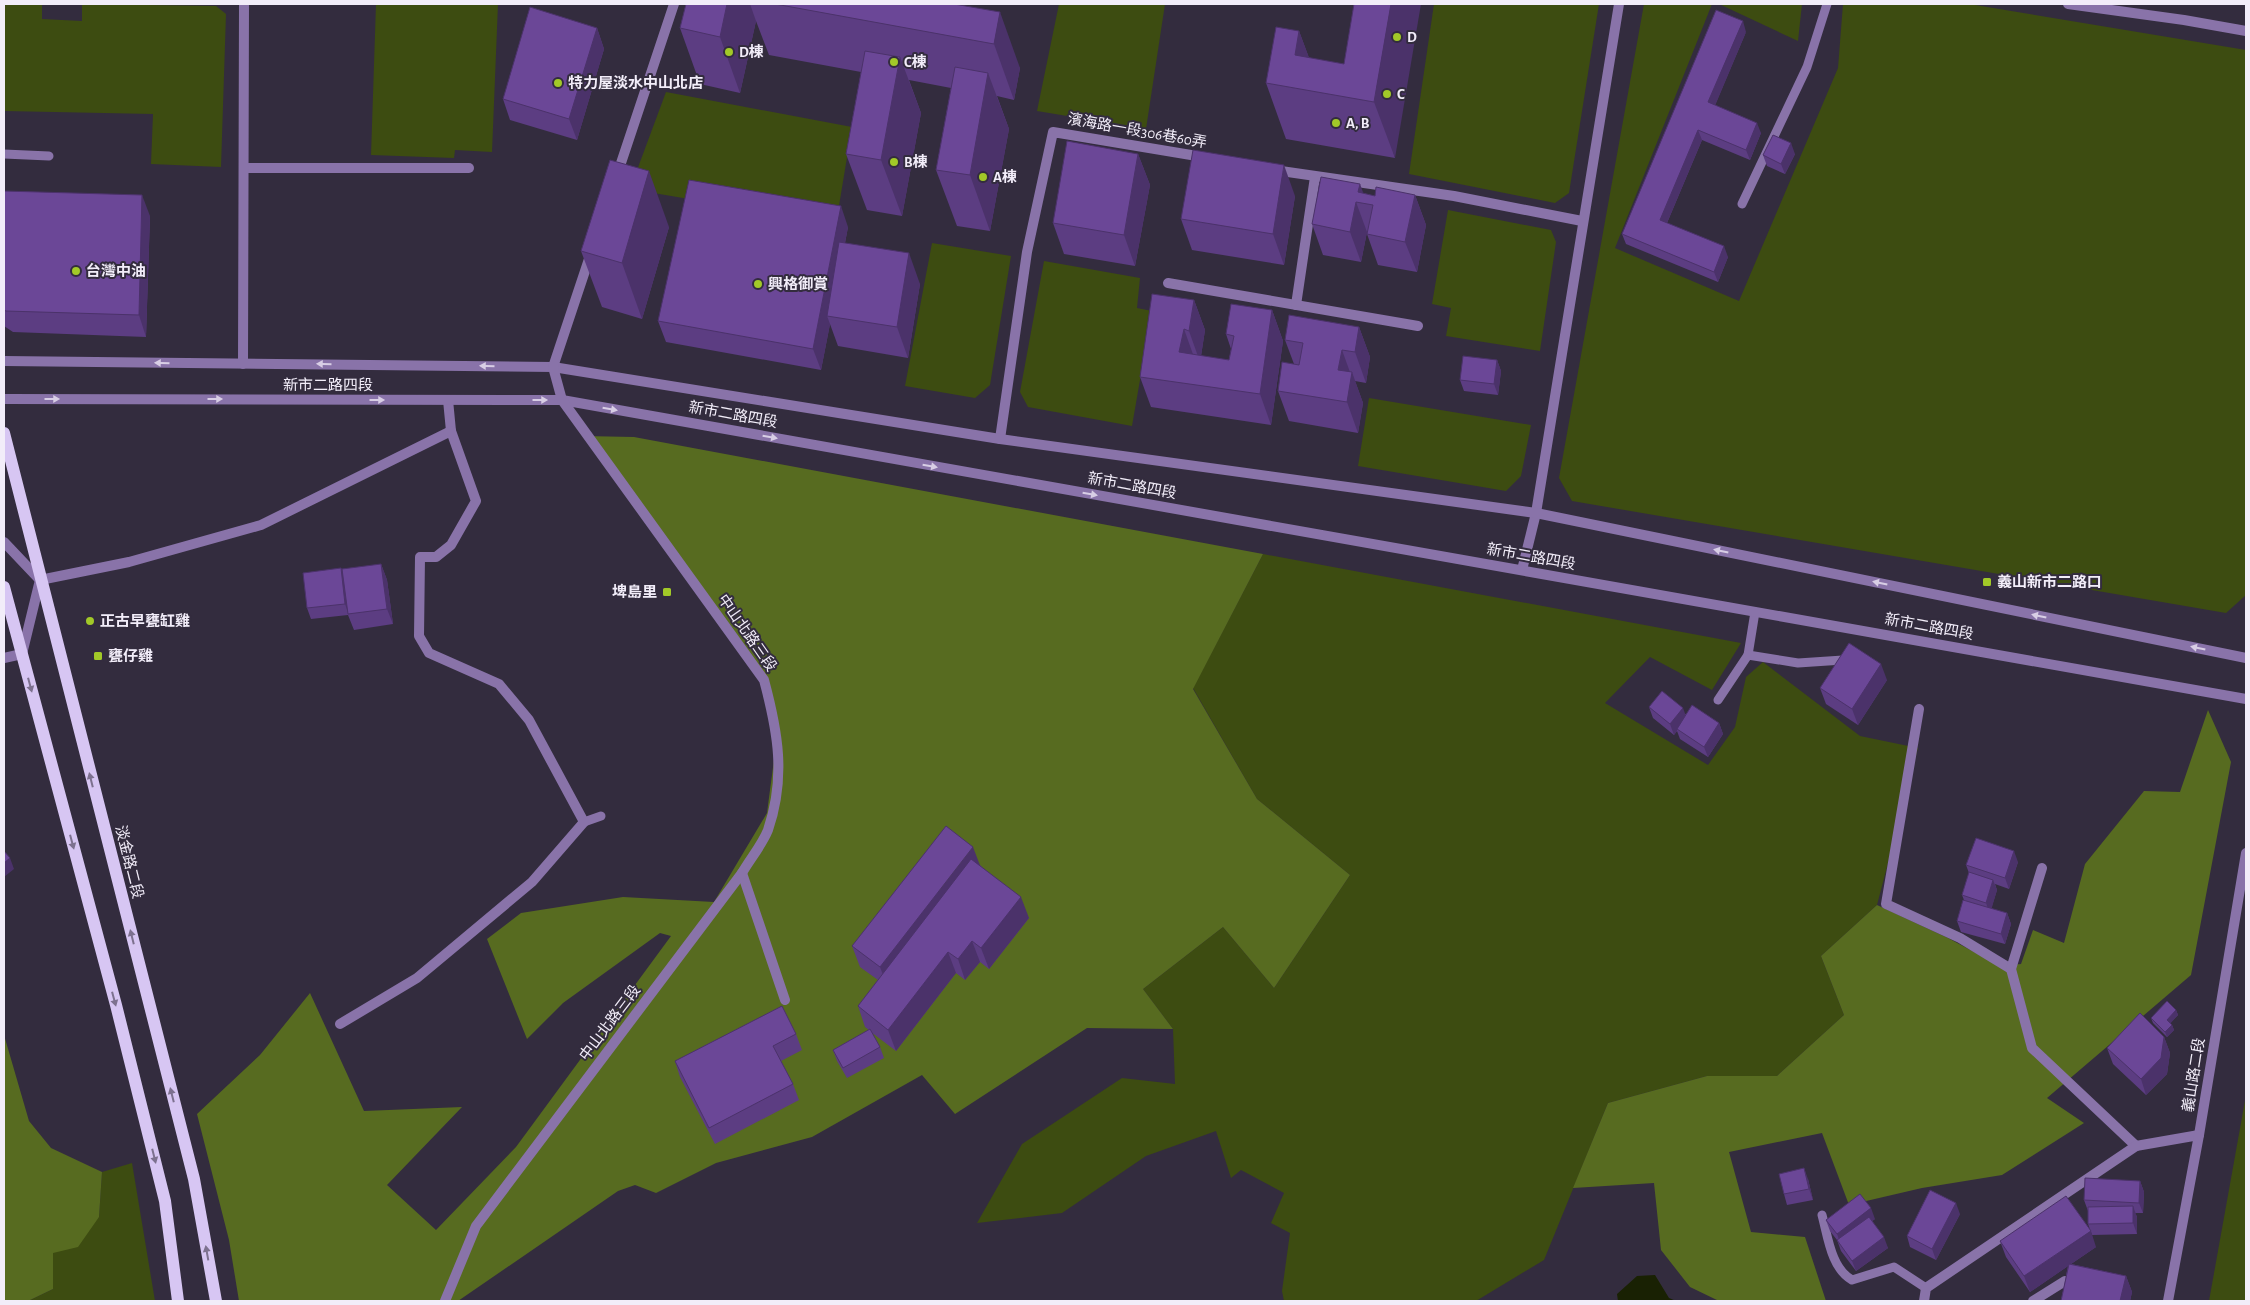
<svg xmlns="http://www.w3.org/2000/svg" width="2250" height="1305" viewBox="0 0 2250 1305" font-family="'Alegreya Sans','Noto Sans TC',sans-serif">
  <rect width="100%" height="100%" fill="#332c3e"/>
  <!-- green -->
  <g fill="#3d4c11">
    <polygon points="4,4 42,4 42,19 82,21 82,4 216,6 226,14 221,167 151,164 153,114 4,111"/>
    <polygon points="376,4 498,4 492,152 455,150 454,158 371,155"/>
    <polygon points="1059,4 1165,4 1146,129 1037,111"/>
    <polygon points="1434,4 1599,4 1569,193 1555,203 1409,174"/>
    <polygon points="1644,4 1712,4 1615,248 1739,301 1838,68 1843,4 1969,4 2246,50 2246,595 2226,613 1572,501 1559,478"/>
    <polygon points="1719,4 1802,4 1798,41"/>
    <polygon points="666,92 852,127 836,224 630,189"/>
    <polygon points="1448,210 1551,230 1556,242 1540,351 1446,336 1451,308 1432,304"/>
    <polygon points="932,243 1011,256 990,385 975,398 905,386"/>
    <polygon points="1044,261 1140,278 1137,308 1152,311 1132,426 1028,407 1020,392"/>
    <polygon points="1369,398 1531,425 1521,476 1506,491 1358,466"/>
    <polygon points="1263,554 1741,643 1712,690 1650,657 1605,703 1708,765 1735,727 1746,677 1763,662 1860,736 1918,748 1877,905 1821,956 1844,1015 1777,1076 1707,1076 1608,1103 1544,1260 1476,1301 1284,1301 1282,1291 1290,1233 1271,1223 1284,1193 1241,1170 1231,1178 1216,1131 1146,1156 1062,1213 977,1223 1022,1144 1122,1078 1175,1084 1173,1029 1143,989 1223,927 1274,988 1350,875 1257,799 1193,688"/>
    <polygon points="2246,1095 2246,1301 2209,1301"/>
    <polygon points="132,1163 155,1301 28,1301 53,1289 53,1252 99,1217 102,1172"/>
  </g>
  <!-- forest -->
  <g fill="#576b20">
    <polygon points="583,436 634,437 1263,554 1193,689 1257,799 1350,875 1274,988 1223,927 1143,989 1173,1029 1087,1028 955,1114 922,1075 812,1137 716,1163 656,1193 635,1185 618,1191 458,1301 239,1301 229,1240 197,1114 260,1055 310,993 364,1111 462,1107 387,1185 436,1230 516,1147 671,936 660,933 563,1003 527,1039 487,939 521,913 623,897 714,902 767,813 777,737 760,679"/>
    <polygon points="2208,710 2231,762 2191,975 2047,1098 2084,1123 2002,1175 1922,1188 1849,1205 1822,1133 1729,1152 1751,1232 1805,1237 1826,1301 1719,1301 1690,1287 1661,1250 1654,1183 1573,1188 1608,1103 1707,1076 1777,1076 1844,1015 1821,956 1877,905 1948,938 2000,966 2021,964 2033,930 2064,943 2085,864 2144,791 2180,792"/>
    <polygon points="4,1035 29,1121 51,1148 102,1172 99,1217 78,1247 53,1253 53,1289 28,1301 4,1301"/>
  </g>
  <!-- water -->
  <polygon fill="#192103" points="1655,1275 1669,1298 1676,1301 1618,1301 1617,1294 1637,1276"/>
  <g fill="none" stroke-linecap="round" stroke-linejoin="round">
    <!-- service -->
    <g stroke="#8973a9" stroke-width="9">
      <polyline points="4,154 49,156"/>
      <polyline points="1742,204 1807,67 1827,4"/>
      <polyline points="1755,612 1748,655 1798,663 1843,660"/>
      <polyline points="1718,700 1748,655"/>
      <polyline points="584,822 601,816"/>
      <path d="M 1822,1215 C 1828,1237 1831,1268 1852,1280 L 1894,1267 L 1926,1288"/>
    </g>
    <!-- minor -->
    <g stroke="#8973a9" stroke-width="10">
      <polyline points="2068,4 2184,20 2246,31"/>
      <polyline points="244,168 469,168"/>
      <polyline points="1274,170 1454,196 1582,221"/>
      <polyline points="1168,283 1418,326"/>
      <polyline points="1296,305 1315,177"/>
      <polyline points="243,364 244,4"/>
      <polyline points="448,400 451,431"/>
      <polyline points="1000,439 1027,252 1053,132 1203,157"/>
      <polyline points="4,542 40,580"/>
      <polyline points="1522,570 1536,513 1619,4"/>
      <polyline points="40,580 129,562 261,525 451,431 476,501 451,545 436,557 420,557 419,636 429,653 499,684 529,720 584,822 532,882 417,978 340,1024"/>
      <polyline points="4,658 22,654 40,580"/>
      <polyline points="1919,709 1886,904 1960,938 2011,969"/>
      <polyline points="2042,868 2011,969 2032,1048 2136,1146"/>
      <polyline points="742,873 785,1000"/>
      <polyline points="1924,1301 1926,1288 2136,1146 2199,1135"/>
      <polyline points="2033,1301 2065,1281"/>
      <polyline points="2168,1301 2199,1135 2246,853"/>
    </g>
    <!-- tertiary -->
    <g stroke="#8973a9" stroke-width="10">
      <polyline points="617,175 674,4"/>
      <polyline points="4,361 553,367 1000,439 1536,513 2246,658"/>
      <polyline points="4,399 562,400 2246,699"/>
      <path d="M 445,1301 L 476,1226 L 742,873 C 750,859 762,845 768,830 C 786,777 778,732 764,680 L 562,400 L 553,367 L 591,253"/>
    </g>
    <!-- primary -->
    <g stroke="#d7c6f3" stroke-width="12">
      <polyline points="4,433 194,1179 216,1301"/>
      <polyline points="4,587 116,1005 165,1201 178,1301"/>
    </g>
  </g>
  <!-- wall -->
  <g fill="#5c3d82">
    <polygon points="686,4 954,4 1020,68 1014,100 997,96 1009,129 990,231 957,226 936,170 951,88 909,80 921,113 902,216 867,210 846,154 861,72 769,55 756,21 740,93 700,84 680,28"/>
    <polygon points="1354,4 1395,158 1286,139 1266,83 1299,31 1309,58 1344,64"/>
    <polygon points="597,28 604,49 577,140 510,120 503,99"/>
    <polygon points="1746,32 1715,105 1761,133 1750,160 1702,140 1667,223 1728,257 1718,282 1626,244 1622,234"/>
    <polygon points="1138,154 1150,185 1135,266 1064,254 1053,223"/>
    <polygon points="1795,154 1785,174 1767,166 1763,155"/>
    <polygon points="4,191 150,216 146,337 13,332 4,326"/>
    <polygon points="1363,193 1375,196 1415,195 1426,225 1417,272 1378,265 1367,234 1367,232 1361,262 1323,255 1312,224"/>
    <polygon points="1295,196 1284,265 1192,250 1181,219"/>
    <polygon points="669,227 642,319 602,307 581,251"/>
    <polygon points="848,227 845,243 920,284 908,358 838,346 830,324 821,370 666,342 658,321"/>
    <polygon points="1194,300 1205,330 1201,356 1229,360 1231,349 1226,334 1272,310 1283,341 1271,425 1151,407 1140,377"/>
    <polygon points="1359,327 1370,357 1366,383 1355,381 1363,403 1358,433 1289,421 1278,391 1294,364 1285,340"/>
    <polygon points="1497,360 1501,371 1498,395 1464,391 1460,380"/>
    <polygon points="381,564 387,580 393,624 354,630 348,615 311,619 307,608 341,568 343,574"/>
    <polygon points="1887,680 1858,725 1826,704 1820,688"/>
    <polygon points="1649,707 1686,714 1719,723 1723,734 1708,757 1680,739 1677,731 1674,735 1653,718"/>
    <polygon points="2018,862 2009,889 1995,884 1997,890 1991,909 2007,913 2011,924 2005,944 1961,932 1957,921 1964,900 1962,895 1969,873 1966,865"/>
    <polygon points="980,865 1029,918 989,969 980,962 965,980 956,973 896,1051 871,1032 880,1047 884,1058 847,1078 837,1061 833,1050 869,1030 865,1027 858,1006 878,980 860,967 852,946"/>
    <polygon points="2176,1010 2178,1015 2170,1023 2172,1025 2174,1030 2167,1037 2153,1023 2151,1018"/>
    <polygon points="796,1034 802,1050 781,1061 793,1084 799,1100 715,1144 680,1077 675,1061"/>
    <polygon points="2164,1037 2170,1053 2167,1074 2146,1095 2113,1064 2107,1048"/>
    <polygon points="1808,1179 1813,1200 1787,1205 1784,1194"/>
    <polygon points="2140,1181 2144,1192 2143,1213 2135,1213 2137,1217 2137,1234 2092,1235 2088,1224 2088,1211 2084,1200"/>
    <polygon points="1960,1214 1936,1260 1910,1247 1907,1236"/>
    <polygon points="1875,1219 1872,1221 1888,1248 1856,1271 1841,1251 1837,1240 1830,1231 1826,1220"/>
    <polygon points="2000,1241 2096,1247 2071,1264 2126,1276 2132,1292 2130,1301 2061,1301 2068,1266 2030,1292 2006,1257"/>
  </g>
  <!-- shaded-wall -->
  <g fill="#4b326a">
    <polygon points="727,4 750,4 756,21 740,93 720,37"/>
    <polygon points="1391,4 1421,4 1395,158 1374,102"/>
    <polygon points="1000,12 1020,68 1014,100 994,44"/>
    <polygon points="1743,21 1746,32 1712,113 1708,102"/>
    <polygon points="597,28 604,49 577,140 569,119"/>
    <polygon points="1299,31 1320,87 1295,55"/>
    <polygon points="900,57 921,113 902,216 881,160"/>
    <polygon points="988,73 1009,129 990,231 970,175"/>
    <polygon points="1757,123 1761,133 1750,160 1746,150"/>
    <polygon points="1698,130 1702,140 1664,230 1660,220"/>
    <polygon points="1791,143 1795,154 1785,174 1781,164"/>
    <polygon points="1138,154 1150,185 1135,266 1124,235"/>
    <polygon points="1284,165 1295,196 1284,265 1273,234"/>
    <polygon points="649,171 669,227 642,319 622,263"/>
    <polygon points="1360,184 1367,203 1358,192"/>
    <polygon points="142,195 150,216 146,337 139,315"/>
    <polygon points="1415,195 1426,225 1417,272 1405,242"/>
    <polygon points="1356,202 1367,232 1361,262 1350,232"/>
    <polygon points="841,206 848,227 831,316 827,316 830,324 821,370 813,349"/>
    <polygon points="1724,246 1728,257 1718,282 1714,272"/>
    <polygon points="909,253 920,284 908,358 897,327"/>
    <polygon points="1194,300 1205,330 1200,362 1189,331"/>
    <polygon points="1272,310 1283,341 1271,425 1260,394"/>
    <polygon points="1359,327 1370,357 1366,383 1355,352"/>
    <polygon points="1184,329 1195,360 1179,352"/>
    <polygon points="1342,350 1351,375 1352,372 1363,403 1358,433 1347,402 1338,370"/>
    <polygon points="1497,360 1501,371 1498,395 1494,384"/>
    <polygon points="381,564 387,580 393,624 387,609"/>
    <polygon points="341,568 344,578 349,615 345,604"/>
    <polygon points="1881,664 1887,680 1858,725 1852,709"/>
    <polygon points="1683,708 1687,719 1677,729 1677,731 1674,735 1670,724"/>
    <polygon points="1719,723 1723,734 1708,757 1704,747"/>
    <polygon points="973,847 981,868 888,988 880,967"/>
    <polygon points="2014,851 2018,862 2009,889 2005,878"/>
    <polygon points="10,858 14,869 4,877 4,863"/>
    <polygon points="1993,880 1997,890 1990,914 1986,903"/>
    <polygon points="1021,897 1029,918 989,969 981,948"/>
    <polygon points="2007,913 2011,924 2005,944 2001,934"/>
    <polygon points="972,941 980,962 965,980 958,959"/>
    <polygon points="948,952 956,973 896,1051 888,1030"/>
    <polygon points="2176,1010 2178,1015 2169,1025 2167,1020"/>
    <polygon points="2172,1025 2174,1030 2167,1037 2165,1032"/>
    <polygon points="2164,1037 2170,1053 2167,1074 2146,1095 2141,1079"/>
    <polygon points="1804,1168 1808,1179 1813,1200 1809,1189"/>
    <polygon points="2140,1181 2144,1192 2143,1213 2139,1203"/>
    <polygon points="1956,1203 1960,1214 1936,1260 1932,1249"/>
    <polygon points="2133,1206 2137,1217 2137,1234 2133,1223"/>
    <polygon points="1871,1208 1875,1219 1841,1245 1837,1234"/>
    <polygon points="2091,1231 2096,1247 2030,1292 2024,1276"/>
    <polygon points="1884,1237 1888,1248 1856,1271 1852,1261"/>
    <polygon points="2126,1276 2132,1292 2130,1301 2120,1301"/>
  </g>
  <!-- building -->
  <g fill="#6b4797" stroke="#4b326a">
    <polygon points="686,4 727,4 720,37 680,28"/>
    <polygon points="775,4 954,4 1000,12 994,44"/>
    <polygon points="1354,4 1391,4 1374,102 1266,83 1276,27 1299,31 1295,55 1344,64"/>
    <polygon points="530,7 597,28 569,119 503,99"/>
    <polygon points="1716,10 1743,21 1708,102 1757,123 1746,150 1698,130 1660,220 1724,246 1714,272 1622,234"/>
    <polygon points="865,51 900,57 881,160 846,154"/>
    <polygon points="955,67 988,73 970,175 936,170"/>
    <polygon points="1773,135 1791,143 1781,164 1763,155"/>
    <polygon points="1067,141 1138,154 1124,235 1053,223"/>
    <polygon points="1193,150 1284,165 1273,234 1181,219"/>
    <polygon points="610,160 649,171 622,263 581,251"/>
    <polygon points="1321,177 1360,184 1358,192 1375,196 1376,187 1415,195 1405,242 1367,234 1373,205 1356,202 1350,232 1312,224"/>
    <polygon points="689,180 841,206 813,349 658,321"/>
    <polygon points="4,191 142,195 139,315 6,311 4,310"/>
    <polygon points="839,242 909,253 897,327 827,316"/>
    <polygon points="1152,294 1194,300 1189,331 1184,329 1179,352 1229,360 1234,336 1226,334 1231,304 1272,310 1260,394 1140,377"/>
    <polygon points="1289,315 1359,327 1355,352 1342,350 1338,370 1352,372 1347,402 1278,391 1282,362 1299,365 1303,343 1285,340"/>
    <polygon points="1463,356 1497,360 1494,384 1460,380"/>
    <polygon points="381,564 387,609 348,614 342,569"/>
    <polygon points="341,568 345,604 307,608 303,573"/>
    <polygon points="1849,643 1881,664 1852,709 1820,688"/>
    <polygon points="1662,691 1683,708 1670,724 1649,707"/>
    <polygon points="1692,705 1719,723 1704,747 1677,729"/>
    <polygon points="946,826 973,847 880,967 852,946"/>
    <polygon points="1976,838 2014,851 2005,878 1966,865"/>
    <polygon points="4,851 10,858 4,863"/>
    <polygon points="971,859 1021,897 981,948 972,941 958,959 948,952 888,1030 858,1006"/>
    <polygon points="1969,872 1993,880 1986,903 1962,895"/>
    <polygon points="1963,900 2007,913 2001,934 1957,921"/>
    <polygon points="2167,1001 2176,1010 2167,1020 2172,1025 2165,1032 2151,1018"/>
    <polygon points="782,1006 796,1034 773,1046 793,1084 709,1128 675,1061"/>
    <polygon points="2140,1013 2164,1037 2161,1058 2141,1079 2107,1048"/>
    <polygon points="870,1029 880,1047 843,1068 833,1050"/>
    <polygon points="1804,1168 1809,1189 1784,1194 1779,1174"/>
    <polygon points="2085,1178 2140,1181 2139,1203 2084,1200"/>
    <polygon points="1930,1190 1956,1203 1932,1249 1907,1236"/>
    <polygon points="1860,1194 1871,1208 1837,1234 1826,1220"/>
    <polygon points="2066,1196 2091,1231 2024,1276 2000,1241"/>
    <polygon points="2133,1206 2133,1223 2088,1224 2088,1207"/>
    <polygon points="1869,1217 1884,1237 1852,1261 1837,1240"/>
    <polygon points="2069,1264 2126,1276 2120,1301 2061,1301"/>
  </g>
  <!-- one-way arrows -->
  <defs><path id="oneway-solid" d="M-6-.8H1V-3.2L6.5 0L1 3.2V.8H-6Z" transform="scale(1.25)"/></defs>
  <g fill="#d8cee5">
    <use href="#oneway-solid" transform="translate(162 363) rotate(-179)"/>
    <use href="#oneway-solid" transform="translate(324 364) rotate(-179)"/>
    <use href="#oneway-solid" transform="translate(487 366) rotate(-179)"/>
    <use href="#oneway-solid" transform="translate(52 399)"/>
    <use href="#oneway-solid" transform="translate(215 399)"/>
    <use href="#oneway-solid" transform="translate(377 400)"/>
    <use href="#oneway-solid" transform="translate(540 400)"/>
    <use href="#oneway-solid" transform="translate(610 409) rotate(10)"/>
    <use href="#oneway-solid" transform="translate(770 437) rotate(10)"/>
    <use href="#oneway-solid" transform="translate(930 466) rotate(10)"/>
    <use href="#oneway-solid" transform="translate(1090 494) rotate(10)"/>
    <use href="#oneway-solid" transform="translate(1721 551) rotate(-168)"/>
    <use href="#oneway-solid" transform="translate(1880 583) rotate(-168)"/>
    <use href="#oneway-solid" transform="translate(2039 616) rotate(-168)"/>
    <use href="#oneway-solid" transform="translate(2198 648) rotate(-168)"/>
  </g>
  <g fill="#7d718f">
    <use href="#oneway-solid" transform="translate(30 685) rotate(75)"/>
    <use href="#oneway-solid" transform="translate(91 780) rotate(-104)"/>
    <use href="#oneway-solid" transform="translate(72 842) rotate(75)"/>
    <use href="#oneway-solid" transform="translate(132 937) rotate(-104)"/>
    <use href="#oneway-solid" transform="translate(114 999) rotate(75)"/>
    <use href="#oneway-solid" transform="translate(172 1095) rotate(-104)"/>
    <use href="#oneway-solid" transform="translate(154 1156) rotate(76)"/>
    <use href="#oneway-solid" transform="translate(207 1253) rotate(-100)"/>
  </g>
  <!-- markers -->
  <g fill="#a2c928" stroke="#332c3e" stroke-width="2">
    <circle cx="1397" cy="37" r="5"/>
    <circle cx="729" cy="52" r="5"/>
    <circle cx="894" cy="62" r="5"/>
    <circle cx="558" cy="83" r="5"/>
    <circle cx="1387" cy="94" r="5"/>
    <circle cx="1336" cy="123" r="5"/>
    <circle cx="894" cy="162" r="5"/>
    <circle cx="983" cy="177" r="5"/>
    <circle cx="76" cy="271" r="5"/>
    <circle cx="758" cy="284" r="5"/>
    <rect x="1982" y="577" width="10" height="10" rx="2.5"/>
    <rect x="662" y="587" width="10" height="10" rx="2.5"/>
    <circle cx="90" cy="621" r="5"/>
    <rect x="93" y="651" width="10" height="10" rx="2.5"/>
  </g>
  <g text-anchor="middle" dominant-baseline="central" stroke-width="4" stroke-linejoin="round" paint-order="stroke">
    <!-- poi labels -->
    <g font-size="15" font-weight="bold" fill="#f2edf9" stroke="#332c3e" text-anchor="start">
      <text x="1407" y="37">D</text>
      <text x="739" y="52">D棟</text>
      <text x="904" y="62">C棟</text>
      <text x="568" y="83">特力屋淡水中山北店</text>
      <text x="1397" y="94">C</text>
      <text x="1346" y="123">A, B</text>
      <text x="904" y="162">B棟</text>
      <text x="993" y="177">A棟</text>
      <text x="86" y="271">台灣中油</text>
      <text x="768" y="284">興格御賞</text>
      <text x="1997" y="582">義山新市二路口</text>
      <text x="657" y="592" text-anchor="end">埤島里</text>
      <text x="100" y="621">正古早甕缸雞</text>
      <text x="108" y="656">甕仔雞</text>
    </g>
    <!-- street labels -->
    <g font-size="15" fill="#f2edf9" stroke="#332c3e">
      <text transform="translate(1137 131) rotate(10)">濱海路一段306巷60弄</text>
      <text x="328" y="385">新市二路四段</text>
      <text transform="translate(733 415) rotate(10)">新市二路四段</text>
      <text transform="translate(1132 486) rotate(10)">新市二路四段</text>
      <text transform="translate(1531 557) rotate(10)">新市二路四段</text>
      <text transform="translate(1929 627) rotate(10)">新市二路四段</text>
      <text transform="translate(747 633) rotate(55)">中山北路三段</text>
      <text transform="translate(129 862) rotate(76)">淡金路二段</text>
      <text transform="translate(610 1023) rotate(-53)">中山北路三段</text>
      <text transform="translate(2194 1075) rotate(-81)">義山路二段</text>
    </g>
  </g>
  <!-- border -->
  <rect width="2250" height="1305" fill="none" stroke="#f2edf9" stroke-width="10"/>
</svg>
